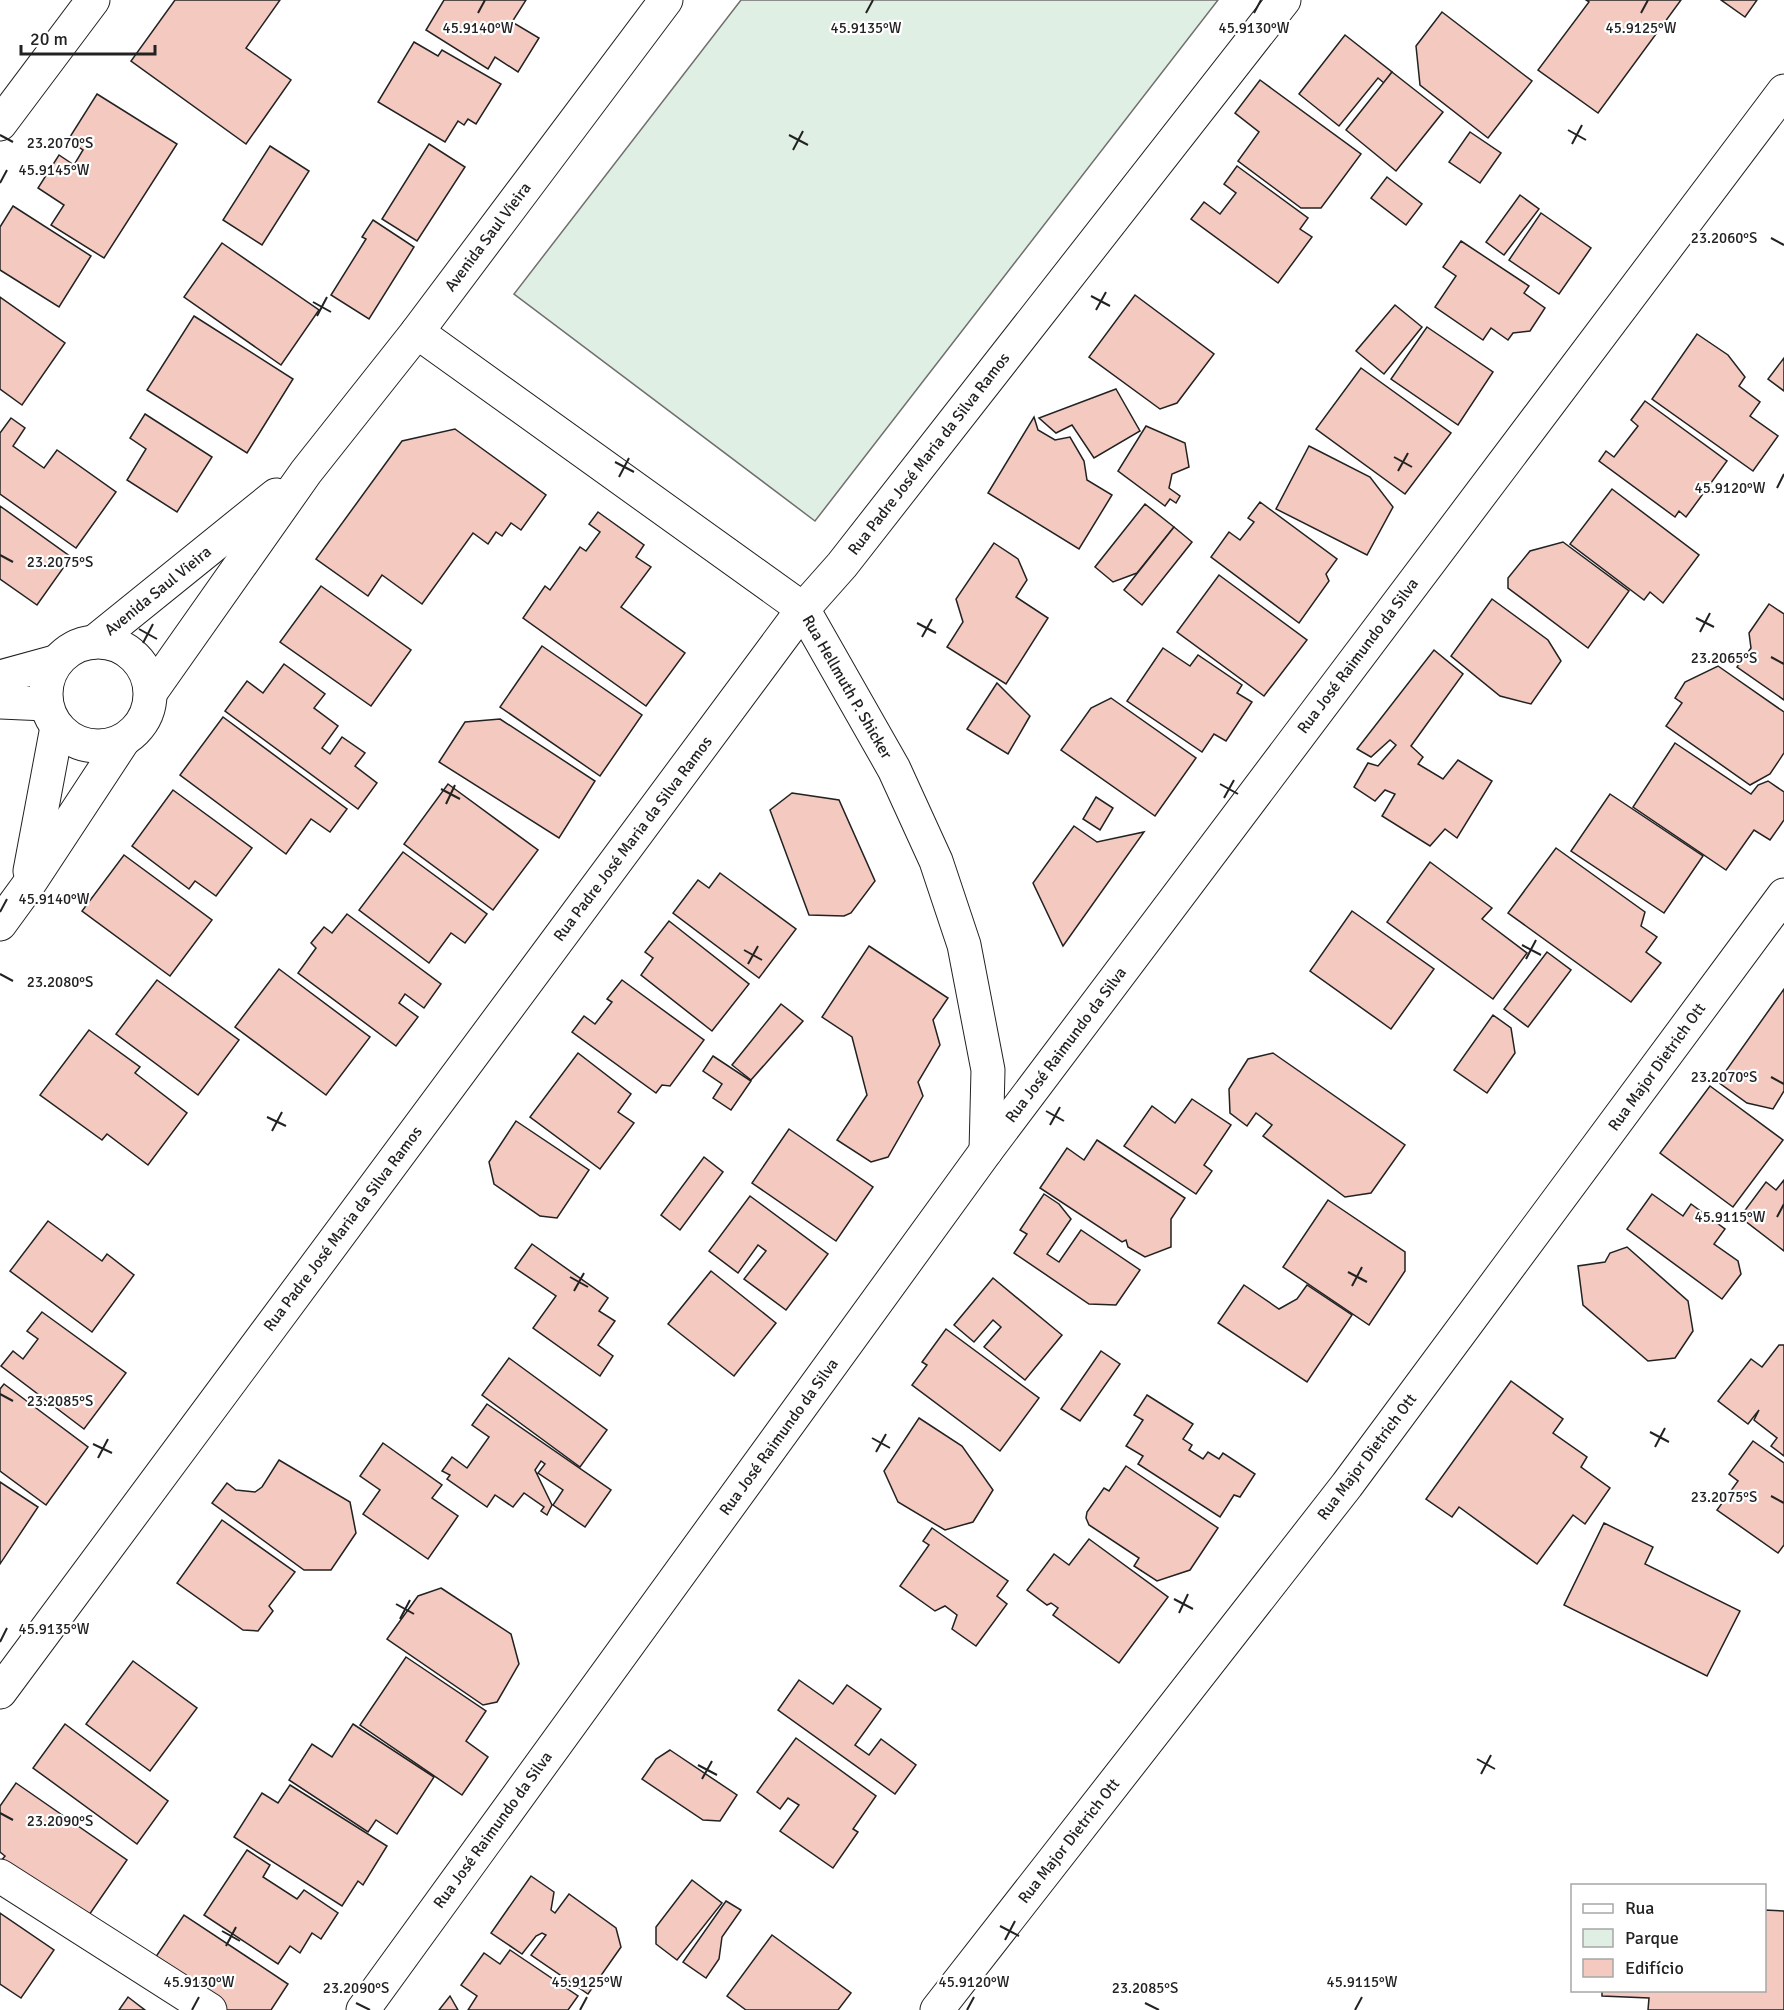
<svg xmlns="http://www.w3.org/2000/svg" width="1784" height="2010" viewBox="0 0 1784 2010" font-family="Signika,sans-serif">
  <rect width="100%" height="100%" fill="#fff"/>
  <!-- green -->
  <polygon fill="#e0efe3" stroke="#6f6f6f" stroke-width="1.5" points="741,0 1218,0 815,521 514,294"/>
  <!-- building -->
  <g fill="#f3c9c0" stroke="#222" stroke-width="1.5">
    <polygon points="175,0 280,0 246,48 291,80 246,144 131,61"/>
    <polygon points="444,0 526,0 512,22 539,38 518,72 495,57 488,69 426,30"/>
    <polygon points="1586,0 1681,0 1598,113 1538,70 1589,2"/>
    <polygon points="1721,0 1757,0 1745,17"/>
    <polygon points="1442,12 1532,81 1488,138 1420,85 1416,46"/>
    <polygon points="1345,35 1392,72 1384,83 1378,78 1339,126 1299,94"/>
    <polygon points="414,42 438,56 442,50 501,84 476,124 468,119 464,125 458,121 445,142 378,102"/>
    <polygon points="1392,72 1443,112 1396,171 1346,130"/>
    <polygon points="1260,80 1361,154 1321,208 1301,208 1238,161 1259,132 1235,113"/>
    <polygon points="97,94 177,144 104,258 51,225 64,205 38,188 59,155 74,165 83,150 68,140"/>
    <polygon points="1470,132 1501,153 1480,183 1449,162"/>
    <polygon points="429,144 465,167 417,241 382,219"/>
    <polygon points="270,146 309,171 262,245 223,220"/>
    <polygon points="1237,166 1308,218 1300,229 1312,237 1278,283 1191,219 1204,202 1220,214 1236,193 1224,184"/>
    <polygon points="1387,177 1422,204 1406,225 1371,198"/>
    <polygon points="1520,195 1539,209 1504,255 1486,242"/>
    <polygon points="13,206 91,256 59,307 0,270 0,227"/>
    <polygon points="1541,213 1591,248 1559,294 1509,260"/>
    <polygon points="373,220 414,247 369,319 331,295 366,239 362,237"/>
    <polygon points="1461,241 1529,286 1524,293 1545,308 1530,331 1513,333 1508,340 1491,328 1483,340 1435,307 1456,276 1443,267"/>
    <polygon points="222,243 319,310 281,365 184,297"/>
    <polygon points="1135,295 1214,354 1177,403 1160,409 1089,357"/>
    <polygon points="0,297 65,343 22,405 0,389"/>
    <polygon points="1395,305 1422,327 1384,374 1356,351"/>
    <polygon points="194,316 293,379 247,453 147,390"/>
    <polygon points="1427,327 1493,372 1458,425 1391,379"/>
    <polygon points="1697,334 1728,355 1745,377 1739,386 1760,402 1750,416 1778,436 1753,471 1652,399"/>
    <polygon points="1784,358 1784,391 1768,379"/>
    <polygon points="1361,368 1451,433 1405,494 1316,429"/>
    <polygon points="1116,389 1140,431 1094,458 1072,425 1056,433 1039,418"/>
    <polygon points="1645,401 1727,461 1686,517 1679,511 1675,517 1599,461 1606,451 1614,457 1638,426 1631,420"/>
    <polygon points="145,414 212,457 177,512 127,480 146,449 130,438"/>
    <polygon points="1034,417 1038,430 1055,440 1070,437 1084,461 1087,480 1112,495 1079,549 988,493"/>
    <polygon points="11,418 25,428 13,446 44,468 57,450 116,492 76,548 0,494 0,433"/>
    <polygon points="1146,426 1185,443 1189,467 1172,474 1169,488 1180,496 1176,503 1170,499 1165,506 1118,471"/>
    <polygon points="455,429 546,495 521,530 511,523 502,536 496,532 488,544 473,533 422,604 382,575 368,596 316,559 402,441"/>
    <polygon points="1309,446 1370,477 1393,507 1367,555 1276,509"/>
    <polygon points="1612,489 1699,555 1663,603 1650,592 1644,600 1570,544"/>
    <polygon points="1260,502 1337,559 1326,574 1329,581 1299,623 1211,557 1229,532 1240,540 1254,522 1248,518"/>
    <polygon points="1145,504 1174,527 1137,573 1113,582 1095,567"/>
    <polygon points="0,506 71,557 37,605 0,579"/>
    <polygon points="598,512 644,545 636,557 651,567 621,607 685,653 646,706 523,618 545,586 550,590 580,547 586,551 600,532 589,524"/>
    <polygon points="1174,527 1192,542 1142,605 1124,590"/>
    <polygon points="1563,542 1629,591 1588,648 1508,588 1508,578 1530,551"/>
    <polygon points="994,543 1018,559 1027,580 1016,597 1048,618 1006,684 947,647 963,622 956,599"/>
    <polygon points="1219,575 1307,640 1264,696 1177,632"/>
    <polygon points="321,586 411,650 371,706 280,642"/>
    <polygon points="1492,599 1548,640 1561,661 1531,704 1500,696 1451,656"/>
    <polygon points="1769,604 1784,614 1784,700 1737,667 1751,648 1749,633"/>
    <polygon points="542,646 642,715 600,776 500,707"/>
    <polygon points="1163,648 1190,666 1198,655 1242,685 1237,693 1252,702 1226,741 1214,734 1202,752 1127,701"/>
    <polygon points="1434,650 1463,674 1411,746 1423,757 1418,764 1443,779 1458,760 1492,781 1457,838 1445,829 1430,846 1382,816 1395,794 1385,790 1375,801 1354,787 1368,763 1378,766 1396,745 1390,740 1371,757 1357,749"/>
    <polygon points="284,664 325,694 314,708 338,726 322,748 330,754 342,737 365,753 355,766 377,783 358,809 225,711 247,681 263,693"/>
    <polygon points="1718,666 1784,712 1784,753 1770,774 1750,785 1666,726 1682,703 1675,698 1685,682"/>
    <polygon points="997,683 1030,716 1008,754 967,729"/>
    <polygon points="1111,698 1196,758 1155,816 1061,750 1091,708"/>
    <polygon points="223,717 347,809 330,832 311,819 286,854 180,775"/>
    <polygon points="500,719 595,781 559,838 439,762 465,722"/>
    <polygon points="1675,743 1751,794 1758,785 1768,781 1784,792 1784,820 1770,840 1754,830 1726,870 1633,807"/>
    <polygon points="448,784 538,850 493,910 404,844"/>
    <polygon points="173,790 252,848 216,896 195,881 189,889 132,846"/>
    <polygon points="792,793 839,800 875,881 851,913 844,916 809,915 770,810"/>
    <polygon points="1610,794 1703,856 1664,913 1571,851"/>
    <polygon points="1096,797 1113,808 1100,830 1083,819"/>
    <polygon points="1074,826 1097,842 1144,832 1063,946 1033,883"/>
    <polygon points="1556,848 1645,912 1641,926 1657,937 1646,952 1661,963 1631,1002 1508,913"/>
    <polygon points="403,852 487,914 465,943 451,933 429,963 359,910"/>
    <polygon points="124,855 212,920 170,976 82,911"/>
    <polygon points="1430,862 1492,908 1482,919 1527,953 1493,999 1387,922"/>
    <polygon points="720,873 796,929 759,978 673,913 698,880 709,888"/>
    <polygon points="1352,911 1434,969 1391,1029 1310,971"/>
    <polygon points="347,914 441,984 424,1008 405,994 399,1003 418,1017 396,1046 298,973 316,948 311,943 324,927 332,933"/>
    <polygon points="669,921 749,984 712,1031 641,975 653,958 645,952"/>
    <polygon points="869,946 948,998 933,1020 940,1045 918,1082 923,1096 888,1157 871,1162 837,1140 867,1095 852,1037 822,1017"/>
    <polygon points="1547,952 1571,970 1528,1027 1504,1009"/>
    <polygon points="279,969 370,1037 326,1095 235,1027"/>
    <polygon points="157,980 239,1040 198,1095 116,1034"/>
    <polygon points="622,980 704,1040 670,1086 662,1085 656,1093 572,1032 584,1016 595,1024 612,1002 607,999"/>
    <polygon points="1784,989 1784,1091 1773,1109 1747,1103 1718,1082"/>
    <polygon points="781,1004 803,1021 751,1080 732,1065"/>
    <polygon points="1493,1015 1511,1028 1515,1053 1487,1093 1454,1070"/>
    <polygon points="89,1030 140,1067 135,1073 187,1113 148,1165 107,1134 102,1140 40,1095"/>
    <polygon points="578,1053 631,1094 618,1112 634,1123 600,1169 530,1117"/>
    <polygon points="1273,1053 1405,1145 1371,1193 1345,1197 1263,1136 1272,1125 1256,1113 1247,1126 1230,1113 1229,1089 1248,1059"/>
    <polygon points="713,1056 751,1081 731,1110 713,1098 722,1084 703,1071"/>
    <polygon points="1710,1086 1783,1140 1733,1207 1660,1153"/>
    <polygon points="1192,1099 1231,1125 1204,1165 1212,1171 1196,1194 1124,1146 1152,1106 1175,1123"/>
    <polygon points="516,1121 589,1170 557,1218 540,1216 494,1184 489,1162"/>
    <polygon points="789,1129 873,1187 836,1241 752,1183"/>
    <polygon points="1097,1140 1185,1198 1171,1219 1171,1247 1145,1257 1128,1247 1126,1240 1122,1242 1040,1188 1067,1148 1084,1160"/>
    <polygon points="704,1157 723,1172 680,1230 661,1215"/>
    <polygon points="1784,1180 1784,1251 1740,1217 1766,1182 1776,1190"/>
    <polygon points="1044,1194 1059,1204 1071,1219 1047,1254 1059,1262 1081,1230 1140,1270 1116,1305 1089,1304 1014,1253 1027,1234 1020,1230"/>
    <polygon points="1652,1194 1683,1216 1691,1204 1725,1229 1714,1244 1738,1261 1741,1274 1722,1299 1627,1229"/>
    <polygon points="750,1196 828,1254 786,1310 744,1279 766,1251 758,1245 738,1273 709,1251"/>
    <polygon points="1328,1200 1405,1252 1405,1271 1369,1325 1283,1267"/>
    <polygon points="48,1221 102,1261 107,1254 134,1275 92,1332 10,1271"/>
    <polygon points="532,1244 608,1298 599,1311 615,1321 598,1345 613,1356 600,1376 533,1328 556,1296 515,1268"/>
    <polygon points="1627,1247 1688,1301 1693,1331 1675,1358 1648,1361 1583,1305 1578,1266 1605,1262 1610,1253"/>
    <polygon points="711,1271 776,1323 734,1376 668,1324"/>
    <polygon points="993,1278 1062,1335 1025,1380 984,1347 1001,1327 993,1320 974,1342 954,1325"/>
    <polygon points="1244,1285 1279,1309 1297,1299 1307,1285 1352,1315 1307,1382 1218,1323"/>
    <polygon points="42,1312 126,1373 84,1429 1,1366 13,1351 23,1359 38,1339 27,1331"/>
    <polygon points="946,1329 1039,1398 1000,1451 912,1385 927,1365 922,1362"/>
    <polygon points="1779,1345 1784,1345 1784,1456 1771,1446 1777,1438 1754,1420 1759,1410 1748,1424 1718,1401 1751,1359 1762,1367"/>
    <polygon points="1101,1351 1120,1364 1080,1421 1061,1409"/>
    <polygon points="509,1358 607,1430 580,1467 482,1395"/>
    <polygon points="1511,1381 1563,1419 1553,1433 1587,1457 1581,1467 1610,1488 1585,1524 1573,1515 1537,1564 1459,1507 1452,1517 1426,1499"/>
    <polygon points="4,1384 88,1447 46,1505 0,1471 0,1389"/>
    <polygon points="1147,1395 1193,1424 1183,1439 1192,1445 1189,1450 1203,1459 1208,1452 1219,1459 1223,1453 1255,1474 1240,1497 1234,1495 1220,1517 1138,1464 1143,1456 1126,1446 1143,1420 1134,1415"/>
    <polygon points="487,1404 611,1490 585,1527 553,1505 563,1490 538,1473 545,1464 541,1461 535,1470 552,1505 547,1515 541,1511 544,1507 524,1493 513,1507 495,1495 487,1507 447,1479 450,1475 442,1471 452,1457 467,1468 489,1437 472,1425"/>
    <polygon points="919,1418 962,1446 993,1490 973,1522 945,1530 898,1502 884,1471"/>
    <polygon points="1753,1441 1784,1463 1784,1545 1778,1553 1717,1510 1738,1481 1729,1474"/>
    <polygon points="383,1443 442,1485 432,1498 458,1516 428,1559 363,1514 380,1490 360,1476"/>
    <polygon points="279,1460 350,1502 356,1533 331,1570 304,1570 212,1503 227,1483 236,1490 255,1492 262,1487"/>
    <polygon points="1126,1466 1218,1528 1190,1570 1157,1581 1134,1566 1139,1558 1089,1525 1086,1518 1087,1512 1104,1488 1109,1491"/>
    <polygon points="0,1482 38,1507 0,1564"/>
    <polygon points="222,1520 295,1572 269,1606 273,1611 258,1631 243,1630 177,1583"/>
    <polygon points="1604,1523 1653,1547 1645,1564 1740,1611 1707,1676 1564,1605"/>
    <polygon points="932,1528 1008,1581 997,1596 1007,1604 976,1646 952,1629 957,1615 945,1606 935,1611 900,1586 929,1545 923,1541"/>
    <polygon points="1089,1539 1168,1597 1119,1663 1053,1615 1058,1608 1051,1603 1047,1605 1027,1590 1054,1554 1069,1565"/>
    <polygon points="441,1588 511,1634 519,1664 497,1702 483,1705 387,1639 418,1596"/>
    <polygon points="406,1657 486,1711 466,1741 488,1757 462,1795 360,1725"/>
    <polygon points="133,1661 197,1708 150,1771 86,1724"/>
    <polygon points="799,1680 833,1704 847,1685 881,1709 855,1745 869,1755 881,1739 916,1765 895,1794 778,1710"/>
    <polygon points="65,1724 168,1801 137,1844 33,1768"/>
    <polygon points="353,1724 434,1777 397,1834 376,1820 368,1832 289,1780 312,1744 332,1757"/>
    <polygon points="796,1738 876,1796 853,1829 858,1832 833,1868 780,1831 799,1805 788,1798 780,1809 757,1792"/>
    <polygon points="670,1750 737,1795 720,1821 703,1820 642,1779 656,1759"/>
    <polygon points="16,1783 127,1860 87,1918 0,1862 5,1856 0,1852 0,1806"/>
    <polygon points="290,1785 387,1846 363,1885 358,1881 342,1906 234,1837 262,1793 278,1803"/>
    <polygon points="247,1850 270,1865 263,1877 297,1899 304,1890 338,1913 321,1939 312,1933 300,1953 290,1946 278,1964 204,1915"/>
    <polygon points="531,1876 554,1892 551,1910 555,1913 569,1894 616,1928 621,1947 588,1994 531,1955 546,1935 542,1933 536,1936 522,1954 491,1933"/>
    <polygon points="692,1880 722,1903 677,1960 656,1944 656,1927"/>
    <polygon points="726,1901 741,1910 722,1937 719,1959 706,1978 683,1962"/>
    <polygon points="1764,1910 1784,1911 1784,2010 1648,2010 1649,1998 1602,1996 1602,1990 1764,1990"/>
    <polygon points="0,1913 54,1950 21,1998 0,1984"/>
    <polygon points="184,1915 288,1984 271,2010 220,2010 151,1964"/>
    <polygon points="772,1935 851,1993 838,2010 746,2010 727,1996"/>
    <polygon points="510,1950 578,1996 568,2010 468,2010 477,1996 461,1985 484,1953 500,1964"/>
    <polygon points="450,1996 458,2010 439,2010"/>
    <polygon points="128,1997 145,2010 119,2010"/>
  </g>
  <g fill="none" stroke-linecap="round" stroke-linejoin="round">
    <!-- minor casing -->
    <g stroke="#222" stroke-width="35">
      <g id="minor">
        <polyline points="0,124 93,0"/>
        <polyline points="417,332 803,609 894,769 936,861 964,945 988,1070 986,1151"/>
        <circle cx="98" cy="694" r="52"/>
        <polyline points="94,642 276,495"/>
        <polyline points="0,677 55,662"/>
        <polyline points="151,692 306,472 417,332 666,0"/>
        <polyline points="0,702 46,704"/>
        <polyline points="30,871 57,727"/>
        <polyline points="0,924 27,887 123,741"/>
        <polyline points="0,1692 803,609 842,565 1284,0"/>
        <polyline points="0,1876 210,2010"/>
        <polyline points="363,2010 986,1151 1784,91"/>
        <polyline points="937,2010 1347,1485 1784,895"/>
      </g>
    </g>
    <!-- minor -->
    <use href="#minor" stroke="#fff" stroke-width="33"/>
  </g>
  <!-- ticks -->
  <path fill="none" stroke="#222" stroke-width="2" d="M 478,13 L 485,0M 866,13 L 873,0M 1254,13 L 1261,0M 1641,13 L 1648,0M 1568,130 L 1586,140M 0,135 L 13,142M 789,135 L 808,145M 1572,144 L 1582,125M 793,150 L 803,131M 0,183 L 7,170M 1771,238 L 1784,245M 1091,296 L 1110,306M 313,302 L 331,312M 1096,310 L 1106,292M 317,316 L 327,297M 1394,457 L 1412,467M 615,462 L 634,472M 1398,471 L 1408,453M 619,477 L 629,458M 1777,488 L 1784,474M 0,555 L 13,562M 1696,618 L 1714,627M 917,623 L 936,633M 139,629 L 157,639M 1700,632 L 1710,613M 922,637 L 932,619M 143,643 L 153,624M 1771,657 L 1784,664M 1220,784 L 1238,794M 441,789 L 460,799M 1224,798 L 1234,780M 446,804 L 455,785M 0,912 L 7,899M 1522,945 L 1541,955M 744,950 L 762,960M 1526,959 L 1536,940M 748,964 L 758,946M 0,974 L 13,981M 1771,1077 L 1784,1084M 1046,1111 L 1064,1121M 267,1117 L 286,1126M 1050,1125 L 1060,1107M 272,1131 L 282,1112M 1777,1217 L 1784,1204M 1348,1272 L 1367,1282M 570,1277 L 588,1287M 1352,1286 L 1362,1267M 574,1291 L 584,1273M 0,1394 L 13,1401M 1650,1432 L 1669,1442M 872,1438 L 890,1448M 93,1444 L 112,1453M 1655,1447 L 1665,1428M 876,1452 L 886,1434M 98,1458 L 108,1439M 1771,1496 L 1784,1503M 1174,1599 L 1193,1609M 396,1604 L 414,1614M 1179,1613 L 1188,1594M 400,1619 L 410,1600M 0,1642 L 7,1628M 1477,1759 L 1495,1769M 698,1765 L 717,1775M 1481,1774 L 1491,1755M 702,1779 L 712,1761M 0,1813 L 13,1820M 1000,1926 L 1019,1936M 222,1931 L 240,1941M 1005,1940 L 1015,1921M 226,1946 L 236,1927M 356,2003 L 370,2010M 1145,2003 L 1159,2010M 192,2010 L 199,1997M 580,2010 L 587,1997M 967,2010 L 974,1997M 1355,2010 L 1362,1997"/>
  <g text-anchor="middle" dominant-baseline="central" stroke-width="4.5" stroke-linejoin="round" paint-order="stroke">
    <!-- street labels -->
    <g font-size="16" fill="#222" stroke="#fff">
      <text transform="translate(488 237) rotate(-53)">Avenida Saul Vieira</text>
      <text transform="translate(929 454) rotate(-52)">Rua Padre José Maria da Silva Ramos</text>
      <text transform="translate(158 591) rotate(-39)">Avenida Saul Vieira</text>
      <text transform="translate(1358 656) rotate(-53)">Rua José Raimundo da Silva</text>
      <text transform="translate(847 687) rotate(60)">Rua Hellmuth P. Shicker</text>
      <text transform="translate(633 839) rotate(-53)">Rua Padre José Maria da Silva Ramos</text>
      <text transform="translate(1066 1045) rotate(-53)">Rua José Raimundo da Silva</text>
      <text transform="translate(1657 1067) rotate(-54)">Rua Major Dietrich Ott</text>
      <text transform="translate(343 1229) rotate(-53)">Rua Padre José Maria da Silva Ramos</text>
      <text transform="translate(779 1437) rotate(-54)">Rua José Raimundo da Silva</text>
      <text transform="translate(1367 1457) rotate(-53)">Rua Major Dietrich Ott</text>
      <text transform="translate(493 1830) rotate(-54)">Rua José Raimundo da Silva</text>
      <text transform="translate(1069 1841) rotate(-52)">Rua Major Dietrich Ott</text>
    </g>
  </g>
  <g font-size="15" text-anchor="middle" fill="#222" stroke="#fff" stroke-width="4.5" stroke-linejoin="round" paint-order="stroke">
    <text x="478" y="33">45.9140°W</text>
    <text x="866" y="33">45.9135°W</text>
    <text x="1254" y="33">45.9130°W</text>
    <text x="1641" y="33">45.9125°W</text>
    <text x="60" y="148">23.2070°S</text>
    <text x="54" y="175">45.9145°W</text>
    <text x="1724" y="243">23.2060°S</text>
    <text x="1730" y="493">45.9120°W</text>
    <text x="60" y="567">23.2075°S</text>
    <text x="1724" y="663">23.2065°S</text>
    <text x="54" y="904">45.9140°W</text>
    <text x="60" y="987">23.2080°S</text>
    <text x="1724" y="1082">23.2070°S</text>
    <text x="1730" y="1222">45.9115°W</text>
    <text x="60" y="1406">23.2085°S</text>
    <text x="1724" y="1502">23.2075°S</text>
    <text x="54" y="1634">45.9135°W</text>
    <text x="60" y="1826">23.2090°S</text>
    <text x="199" y="1987">45.9130°W</text>
    <text x="587" y="1987">45.9125°W</text>
    <text x="974" y="1987">45.9120°W</text>
    <text x="1362" y="1987">45.9115°W</text>
    <text x="356" y="1993">23.2090°S</text>
    <text x="1145" y="1993">23.2085°S</text>
  </g>
  <!-- legend -->
  <rect x="1571" y="1884" width="195" height="108" fill="#ffffff" stroke="#a7a7a7" stroke-width="1.5"/>
  <rect x="1583" y="1904" width="30" height="9" fill="#ffffff" stroke="#a7a7a7" stroke-width="1.5"/>
  <text x="1625" y="1914" font-size="18" fill="#222222">Rua</text>
  <rect x="1583" y="1929" width="30" height="18" fill="#e0efe3" stroke="#a7a7a7" stroke-width="1.5"/>
  <text x="1625" y="1944" font-size="18" fill="#222222">Parque</text>
  <rect x="1583" y="1959" width="30" height="18" fill="#f3c9c0" stroke="#a7a7a7" stroke-width="1.5"/>
  <text x="1625" y="1974" font-size="18" fill="#222222">Edifício</text>
  <!-- scale -->
  <path d="M21 45v9h134v-9" fill="none" stroke="#222222" stroke-width="3"/>
  <text x="30" y="45" font-size="18" fill="#222222" stroke="#ffffff" stroke-width="4.5" paint-order="stroke">20 m</text>
</svg>
